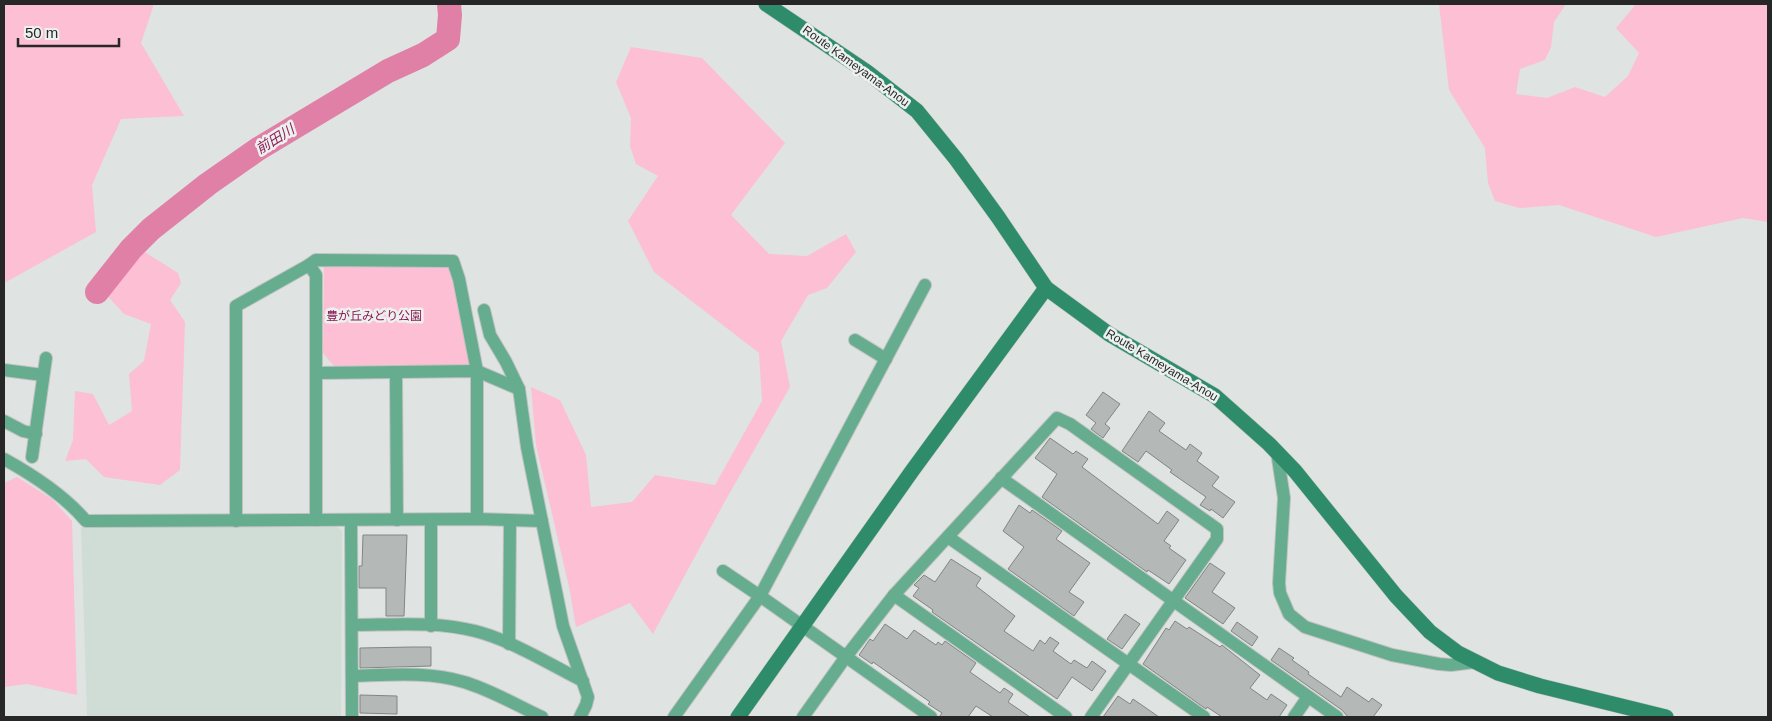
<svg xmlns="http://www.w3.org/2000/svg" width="1772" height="721" viewBox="0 0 1772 721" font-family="Helvetica,'Noto Sans JP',sans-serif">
  <rect width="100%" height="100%" fill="#dfe4e2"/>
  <!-- built -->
  <polygon fill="#d0ddd6" points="81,527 337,527 342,531 341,717 87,717"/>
  <!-- green -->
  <g fill="#fcbfd4">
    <polygon points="4,4 154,4 141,43 184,116 121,119 92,185 96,232 6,282 4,280"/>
    <polygon points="1439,4 1566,4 1554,22 1551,47 1545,60 1520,69 1516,94 1547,98 1575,87 1605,97 1628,76 1639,53 1616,28 1636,4 1768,4 1768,222 1743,218 1656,237 1559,205 1519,208 1495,201 1488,183 1485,148 1449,90"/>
    <polygon points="631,47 702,58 785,143 731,215 769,254 807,256 846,234 856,252 827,288 808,295 781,341 790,387 724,503 653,634 630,603 576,627 569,587 536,445 531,387 560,400 586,455 591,507 632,502 655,475 715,485 762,401 759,353 654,272 628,221 658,176 636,164 630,146 631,118 616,82"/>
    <polygon points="140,249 178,273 181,283 170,300 185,322 180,470 160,485 104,477 86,459 65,461 73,440 75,391 93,394 109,425 132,411 129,374 144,361 151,324 124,314 104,292"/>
    <polygon points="324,264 451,266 471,365 334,366 323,353"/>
    <polygon points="17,477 52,499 72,521 77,695 27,684 4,687 4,483"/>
  </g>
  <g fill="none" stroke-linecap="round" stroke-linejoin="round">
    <!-- river -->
    <polyline stroke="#e180a7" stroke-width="24" points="97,292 131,249 151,229 208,184 258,149 388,71 423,55 448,39 450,15 449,4"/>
  </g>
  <!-- building -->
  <g fill="#b4b8b6" stroke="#818583">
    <polygon points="1103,392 1120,404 1105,424 1110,428 1103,438 1091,429 1096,423 1086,415"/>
    <polygon points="1149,411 1165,423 1159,431 1186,450 1190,444 1202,453 1197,461 1219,477 1212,486 1235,502 1223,518 1211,509 1210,511 1200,505 1206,497 1170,472 1172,470 1146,451 1138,462 1122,451"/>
    <polygon points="1050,438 1073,454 1076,451 1088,459 1082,467 1158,524 1167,511 1179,520 1164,541 1171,546 1169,548 1186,560 1169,584 1148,570 1147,572 1042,497 1057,474 1035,458"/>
    <polygon points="1019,505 1030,513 1032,510 1062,531 1056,539 1090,563 1069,592 1084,602 1074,616 1008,569 1024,547 1003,531"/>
    <polygon points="363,535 407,535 404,616 386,616 386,588 359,588 359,566 362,566"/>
    <polygon points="951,559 981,578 976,586 1015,616 1004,631 1033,651 1040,640 1045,644 1050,637 1059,643 1053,651 1071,664 1074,660 1087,668 1092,661 1106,671 1092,691 1072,677 1057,699 932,612 933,610 913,596 919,588 914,585 924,575 935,582"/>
    <polygon points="1210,563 1225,573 1212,592 1235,608 1223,624 1185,598"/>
    <polygon points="1125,614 1140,624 1122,649 1107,639"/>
    <polygon points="1175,621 1187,629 1189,627 1220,647 1222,645 1260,675 1250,688 1267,700 1271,694 1287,705 1279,717 1222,717 1207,707 1206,709 1143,664 1166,628 1169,630"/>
    <polygon points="1237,622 1258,637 1252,646 1231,631"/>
    <polygon points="885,624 907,639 914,630 936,645 938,642 942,645 945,641 976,663 970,672 1000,693 1004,688 1013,694 1008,702 1030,717 993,717 976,706 968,717 939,717 942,713 928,704 930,702 873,662 872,664 859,655 870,639 873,641"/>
    <polygon points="413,647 431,647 431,666 360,668 360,648"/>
    <polygon points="1279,648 1294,658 1292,660 1309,672 1308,674 1341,697 1347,687 1369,702 1372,698 1382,705 1373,717 1348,717 1342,710 1271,660"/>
    <polygon points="360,695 397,696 397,714 360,713"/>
    <polygon points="1118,696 1130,704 1133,699 1159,717 1103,717"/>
  </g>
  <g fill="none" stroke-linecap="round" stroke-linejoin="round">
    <!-- street casing -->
    <g stroke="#bec2c0" stroke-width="14">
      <g id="street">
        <polyline points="309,265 316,260 453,261 459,279 477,371 477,519"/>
        <polyline points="484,310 490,335 506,362 519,389 527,447 563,626 588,697 586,705 580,717"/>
        <polyline points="855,340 886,359"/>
        <polyline points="4,370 43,375"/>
        <polyline points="317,373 477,371 519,389"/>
        <polyline points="396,373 397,520"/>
        <polyline points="4,421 23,431 36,434"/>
        <polyline points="1277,452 1284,498 1279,583 1280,593 1289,614 1305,627 1392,655 1439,664 1451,665 1475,662"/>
        <polyline points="32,457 46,358"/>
        <path d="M 4,459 C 33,475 64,495 86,521 L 477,519 L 542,521"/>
        <polyline points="1001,478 1337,717"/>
        <polyline points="351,520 352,717"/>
        <polyline points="431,520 431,626"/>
        <polyline points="236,521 236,306 309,265 316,275 316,520"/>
        <polyline points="948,537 1204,717"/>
        <polyline points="723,571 760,596 925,285"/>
        <polyline points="894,595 1066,717"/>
        <path d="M 352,625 C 392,625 436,621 475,631 C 511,640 549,664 583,681"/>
        <polyline points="509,644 510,520"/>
        <path d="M 352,676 C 389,675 428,671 464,682 C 491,690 516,705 542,717"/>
        <polyline points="674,717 760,596 931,717"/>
        <polyline points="803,717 845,658 894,595 1057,418 1070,424 1217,529 1217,539 1091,717"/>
        <polyline points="1294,717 1308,697"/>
      </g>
    </g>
    <!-- secondary casing -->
    <g stroke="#bec2c0" stroke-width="16">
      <g id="secondary">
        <polyline points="766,4 867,72 917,111 956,159 998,217 1046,288 1109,334 1215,396 1269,444 1295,471 1396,596 1430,632 1458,653 1498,673 1540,686 1666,717"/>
        <polyline points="738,717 912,471 1046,288"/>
      </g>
    </g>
    <!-- street -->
    <use href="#street" stroke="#66ac8f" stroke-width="12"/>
    <!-- secondary -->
    <use href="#secondary" stroke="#2e8c6b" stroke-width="15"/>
  </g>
  <g text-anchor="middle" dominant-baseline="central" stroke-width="5" stroke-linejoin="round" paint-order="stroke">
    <!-- street labels -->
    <g font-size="12" fill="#262726" stroke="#ecf1ef">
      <text transform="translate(856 66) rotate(36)">Route Kameyama-Anou</text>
      <text transform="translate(1162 365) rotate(31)">Route Kameyama-Anou</text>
    </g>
    <!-- park labels -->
    <g font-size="12" fill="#8c1953" stroke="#ecf1ef">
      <text x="374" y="316">豊が丘みどり公園</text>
    </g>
    <!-- water labels -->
    <g font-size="14" font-style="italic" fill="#8f1c56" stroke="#ecf1ef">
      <text transform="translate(275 139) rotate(-32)">前田川</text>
    </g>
  </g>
  <!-- border -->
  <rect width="1772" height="721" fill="none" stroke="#262726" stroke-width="10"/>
  <!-- scale -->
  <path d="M18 38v8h101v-8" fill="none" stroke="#262726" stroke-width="2.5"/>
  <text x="25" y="38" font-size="15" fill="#262726" stroke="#ecf1ef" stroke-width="4" paint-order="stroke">50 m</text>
</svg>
